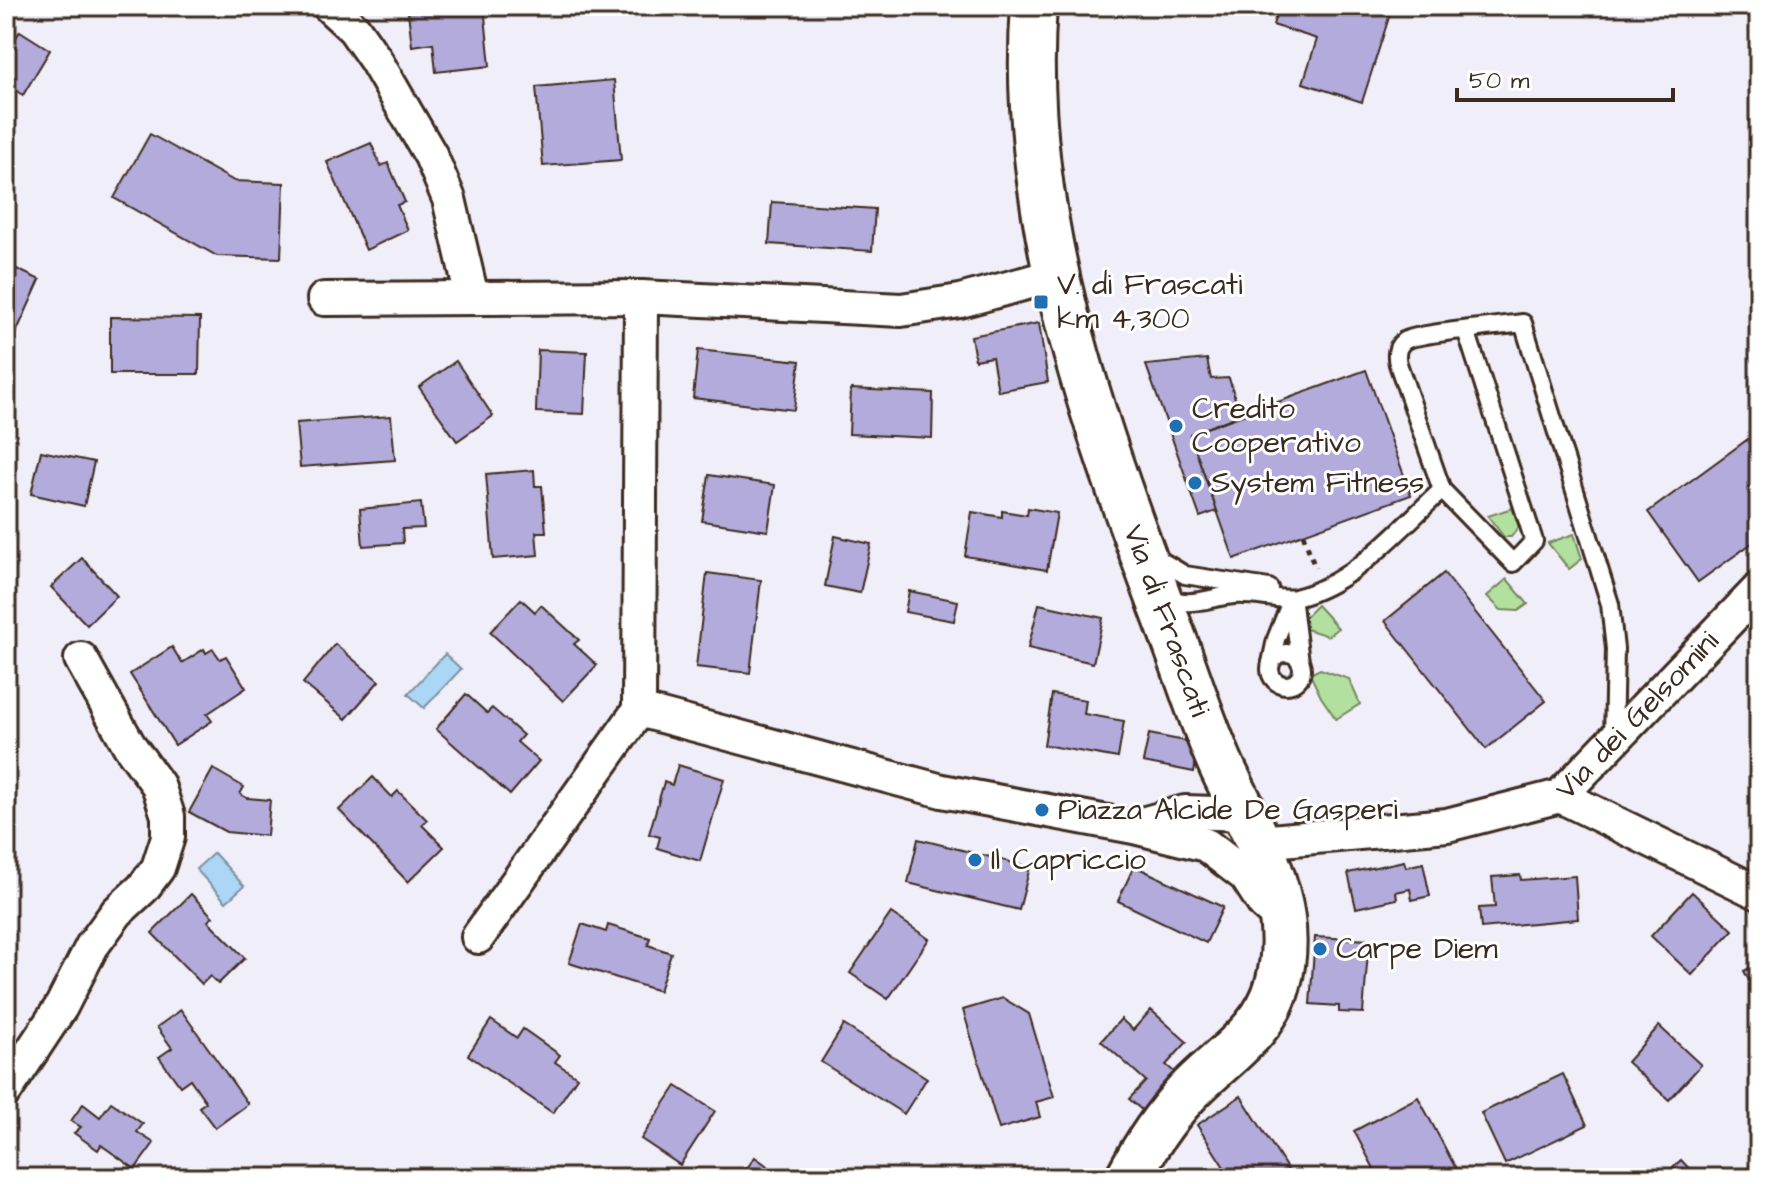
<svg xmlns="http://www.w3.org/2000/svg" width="1765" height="1184" viewBox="0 0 1765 1184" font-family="'Architects Daughter',sans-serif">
  <rect width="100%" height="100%" fill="#f0eef8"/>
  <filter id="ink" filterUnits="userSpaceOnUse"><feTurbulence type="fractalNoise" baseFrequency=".0125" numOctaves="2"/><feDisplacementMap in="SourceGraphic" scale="16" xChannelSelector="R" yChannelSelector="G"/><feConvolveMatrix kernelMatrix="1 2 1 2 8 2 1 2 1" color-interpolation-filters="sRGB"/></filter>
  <g filter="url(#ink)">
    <!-- green -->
    <g fill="#b2e09e" stroke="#76855e" stroke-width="2">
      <polygon points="1512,508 1519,527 1511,537 1504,537 1488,516"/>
      <polygon points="1574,534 1582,559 1569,569 1548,543"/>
      <polygon points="1507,579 1528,604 1518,611 1501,610 1487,596"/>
      <polygon points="1317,605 1338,628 1328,636 1300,627 1301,621"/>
      <polygon points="1320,669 1349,679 1360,704 1336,719 1321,697 1310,674"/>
    </g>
    <!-- water -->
    <g fill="#abd6f6" stroke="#7e91a0" stroke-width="2">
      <polygon points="445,654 461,669 424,708 408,694"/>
      <polygon points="214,853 244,886 226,902 196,869"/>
    </g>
    <!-- building -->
    <g fill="#b2abdc" stroke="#3b2a1e" stroke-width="2">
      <polygon points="460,6 484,6 490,66 436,72 433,43 412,46 408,12"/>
      <polygon points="1279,6 1375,6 1391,11 1362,102 1303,83 1317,39 1273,25"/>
      <polygon points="20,31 50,50 23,95 6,84 6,54"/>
      <polygon points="614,80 621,160 543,166 536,87"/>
      <polygon points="150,134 234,181 284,183 281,258 217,256 114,198"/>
      <polygon points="371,143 381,166 388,163 405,202 397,205 408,230 366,250 327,162"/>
      <polygon points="772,202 875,209 872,251 769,244"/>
      <polygon points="6,264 40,280 6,355"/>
      <polygon points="110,317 200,318 199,374 110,374"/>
      <polygon points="1039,323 1048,382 998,391 992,357 975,360 971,336"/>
      <polygon points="538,350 587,352 584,414 536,412"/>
      <polygon points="698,350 800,361 794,410 693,398"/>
      <polygon points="1207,359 1211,379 1229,378 1240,415 1190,434 1217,511 1200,517 1146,365"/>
      <polygon points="456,361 493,416 457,441 419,387"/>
      <polygon points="1366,370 1411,495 1234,559 1190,434"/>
      <polygon points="851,389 933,393 932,438 849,434"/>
      <polygon points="391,416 395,460 300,467 296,423"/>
      <polygon points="1759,431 1759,538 1698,582 1648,512"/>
      <polygon points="41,451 94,462 84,506 31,494"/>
      <polygon points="534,470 535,486 542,486 546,532 536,532 538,555 493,559 486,474"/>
      <polygon points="709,475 775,485 768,531 702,521"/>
      <polygon points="421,503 424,528 402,529 403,543 363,546 360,509"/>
      <polygon points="1028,508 1057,513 1047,570 965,556 972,512 1002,517 1002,511 1027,515"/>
      <polygon points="835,536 871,544 860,593 825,586"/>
      <polygon points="82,558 117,596 87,625 51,587"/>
      <polygon points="707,573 761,580 750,673 696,667"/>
      <polygon points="1444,573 1546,701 1486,749 1385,621"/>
      <polygon points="909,591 958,601 954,621 905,612"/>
      <polygon points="521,599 535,612 541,605 579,640 574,644 597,665 563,701 490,632"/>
      <polygon points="1039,604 1103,618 1093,663 1028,648"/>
      <polygon points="335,644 379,681 346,719 303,683"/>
      <polygon points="172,647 182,663 204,649 206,653 213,649 220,659 226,656 246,688 207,714 212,721 175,745 130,674"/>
      <polygon points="466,694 487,713 492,708 523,735 517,742 539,761 510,795 436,729"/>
      <polygon points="1052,694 1086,700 1084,714 1124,721 1118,758 1044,745"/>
      <polygon points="1149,734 1200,744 1194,772 1143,762"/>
      <polygon points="678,765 724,779 700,861 657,848 660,837 649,834 664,782 672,785"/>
      <polygon points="213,769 244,787 240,794 247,798 270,800 267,836 226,832 189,812"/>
      <polygon points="373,777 392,797 398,791 427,820 422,825 444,847 408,882 339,810"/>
      <polygon points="918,839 1030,867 1019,910 908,883"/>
      <polygon points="1404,861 1406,867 1423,863 1430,896 1412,900 1410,889 1396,892 1397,899 1356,908 1348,873"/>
      <polygon points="1134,866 1223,907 1206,943 1118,901"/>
      <polygon points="1520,875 1521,880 1575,876 1578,919 1481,928 1479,908 1495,907 1492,877"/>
      <polygon points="1692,892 1733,930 1692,975 1651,936"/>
      <polygon points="191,894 213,917 208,921 245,958 218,984 210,976 202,984 152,933"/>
      <polygon points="891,913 929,939 888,999 850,973"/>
      <polygon points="582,924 606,932 608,925 650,938 648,945 671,953 659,991 569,963"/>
      <polygon points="1315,937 1369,940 1363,1013 1339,1012 1339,1006 1310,1004"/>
      <polygon points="1759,963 1759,999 1744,971"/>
      <polygon points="1003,998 1029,1014 1054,1097 1036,1102 1040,1117 999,1129 963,1010"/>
      <polygon points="181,1010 248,1104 215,1128 199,1107 206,1102 190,1079 180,1086 159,1057 172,1048 157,1027"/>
      <polygon points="1151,1010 1187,1042 1166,1065 1184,1080 1151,1118 1129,1099 1146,1081 1101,1041 1121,1019 1133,1030"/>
      <polygon points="491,1020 517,1038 523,1029 560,1055 555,1062 577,1077 553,1113 468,1055"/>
      <polygon points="844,1025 927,1078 904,1114 821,1062"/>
      <polygon points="1659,1026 1701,1065 1669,1100 1627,1062"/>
      <polygon points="1563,1074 1587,1125 1505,1164 1481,1113"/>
      <polygon points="676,1086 715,1111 680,1165 641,1139"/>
      <polygon points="1241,1096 1293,1178 1231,1178 1197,1125"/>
      <polygon points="1418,1097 1461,1178 1379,1178 1354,1131"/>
      <polygon points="111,1102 143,1124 137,1132 154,1143 135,1169 101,1145 98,1150 74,1133 81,1127 71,1121 83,1104 100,1117"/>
      <polygon points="755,1157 784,1178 740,1178"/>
      <polygon points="1681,1160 1698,1178 1661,1178"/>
    </g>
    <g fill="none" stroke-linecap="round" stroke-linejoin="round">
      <!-- service casing -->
      <g stroke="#3b2a1e" stroke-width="22">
        <g id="service">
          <path d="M 1466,330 L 1534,541 L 1513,563 L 1442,490 L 1398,364 C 1396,356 1396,347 1404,341 C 1416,333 1503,326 1523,323 L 1610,604 L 1615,649 L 1613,739"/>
          <polyline points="1155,557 1185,575 1269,588"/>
          <path d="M 1163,595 C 1187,610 1209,597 1234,595 C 1253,593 1279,601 1295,598 C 1354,584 1399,529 1442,490"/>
          <polyline points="1293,604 1300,662"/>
          <circle cx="1286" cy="669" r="16"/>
          <polyline points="1271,663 1276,639 1292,599"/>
        </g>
      </g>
      <!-- minor casing -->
      <g stroke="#3b2a1e" stroke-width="38">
        <g id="minor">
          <polyline points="329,6 354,29 375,59 431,156 449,199 472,297"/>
          <polyline points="324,299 641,297 901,310 960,301 1056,275"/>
          <polyline points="639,710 942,791 1134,827 1206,845 1246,876 1264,904 1278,916"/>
          <polyline points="1560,796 1759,893"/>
          <polyline points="1135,826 1185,812 1246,814"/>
          <path id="s1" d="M 1260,842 L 1447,825 L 1560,796 L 1759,589"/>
          <polyline points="478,937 639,710 641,297"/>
          <polyline points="6,1090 61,1007 92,946 117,912 143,888 158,868 168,837 168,816 158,785 129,745 81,659"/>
        </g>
      </g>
      <!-- secondary casing -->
      <g stroke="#3b2a1e" stroke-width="50">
        <g id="secondary">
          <path id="s2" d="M 1034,6 C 1017,226 1100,440 1175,642 C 1190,683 1204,727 1222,767 C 1254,836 1300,904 1278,984 C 1265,1034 1219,1058 1186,1094 C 1163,1119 1144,1148 1128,1178"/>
        </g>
      </g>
      <!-- path -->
      <polyline stroke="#3b2a1e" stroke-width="5" stroke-dasharray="6 6" stroke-linecap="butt" points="1303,534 1315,568"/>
      <!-- service -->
      <use href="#service" stroke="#fff" stroke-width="16"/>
      <!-- minor -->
      <use href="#minor" stroke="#fff" stroke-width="32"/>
      <!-- secondary -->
      <use href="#secondary" stroke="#fff" stroke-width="44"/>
    </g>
  </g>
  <!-- markers -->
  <g fill="#1f6fb2" stroke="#fff" stroke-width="3">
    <rect x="1033" y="294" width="16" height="16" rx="4"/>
    <circle cx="1176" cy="426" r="8"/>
    <circle cx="1195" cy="483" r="8"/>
    <circle cx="1042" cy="810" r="8"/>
    <circle cx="975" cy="860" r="8"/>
    <circle cx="1320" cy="949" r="8"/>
  </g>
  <g text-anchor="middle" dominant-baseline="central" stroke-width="6" stroke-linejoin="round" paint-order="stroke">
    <!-- poi labels -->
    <g font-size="30" fill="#3b2a1e" stroke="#fff" text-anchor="start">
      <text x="1057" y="285">V. di Frascati<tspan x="1057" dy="34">km 4,300</tspan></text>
      <text x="1192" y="409">Credito<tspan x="1192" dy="34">Cooperativo</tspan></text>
      <text x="1211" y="483">System Fitness</text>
      <text x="1058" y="810">Piazza Alcide De Gasperi</text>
      <text x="991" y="860">Il Capriccio</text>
      <text x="1336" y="949">Carpe Diem</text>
    </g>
    <!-- street labels -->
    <g font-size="30" fill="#3b2a1e" stroke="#fff">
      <text stroke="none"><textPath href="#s2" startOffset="634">Via di Frascati</textPath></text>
      <text stroke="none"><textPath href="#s1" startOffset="416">Via dei Gelsomini</textPath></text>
    </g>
  </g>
  <!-- margin -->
  <rect width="1765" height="1184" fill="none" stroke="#fff" stroke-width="32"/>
  <rect x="16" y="16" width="1733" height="1152" fill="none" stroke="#3b2a1e" stroke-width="3" filter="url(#ink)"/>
  <!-- scale -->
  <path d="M1457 88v12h216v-12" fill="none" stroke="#3b2a1e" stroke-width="4"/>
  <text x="1469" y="88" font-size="24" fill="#3b2a1e" stroke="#ffffff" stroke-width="6" paint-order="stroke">50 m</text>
</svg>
